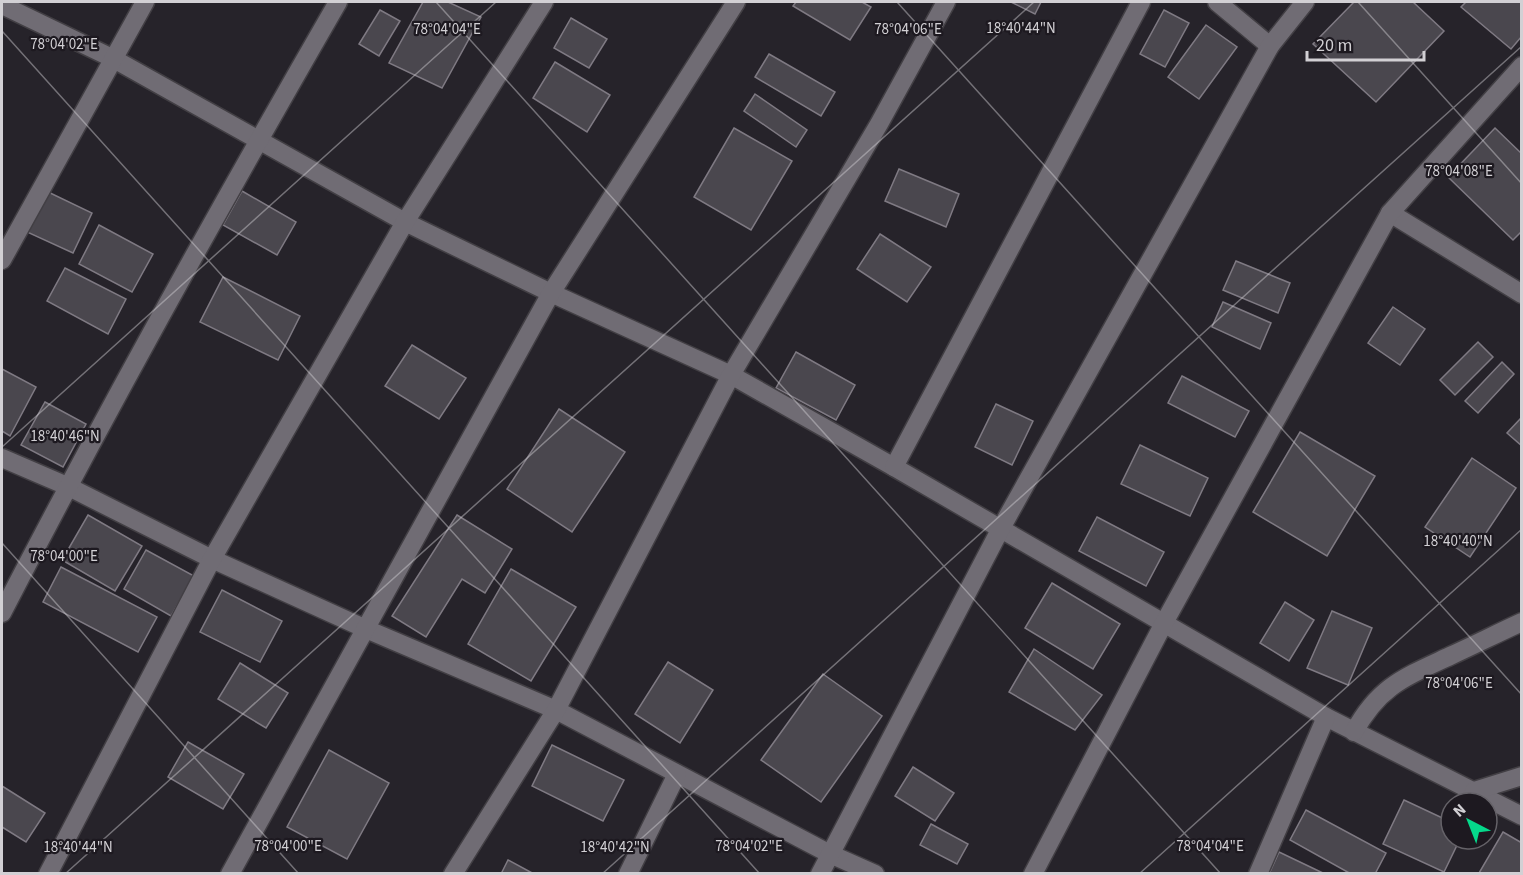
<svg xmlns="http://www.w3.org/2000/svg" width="1523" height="875" viewBox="0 0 1523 875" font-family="'Source Sans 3',sans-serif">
  <rect width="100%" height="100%" fill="#26232a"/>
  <!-- building -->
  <g fill="#4a474e" stroke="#7f7a83" stroke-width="1.5">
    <polygon points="423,2 448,2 481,17 442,88 389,63"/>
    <polygon points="796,2 862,2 871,7 850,40 793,6"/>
    <polygon points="1011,2 1041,2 1035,14"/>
    <polygon points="1354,2 1413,2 1444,31 1376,102 1313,44"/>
    <polygon points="1466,2 1522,2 1522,36 1511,49 1461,7"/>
    <polygon points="380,10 400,21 379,56 359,44"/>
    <polygon points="1164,10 1189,23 1165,67 1140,54"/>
    <polygon points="571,18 607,39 589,68 554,48"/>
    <polygon points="1206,25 1237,47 1199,99 1168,77"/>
    <polygon points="769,54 835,92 821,116 755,77"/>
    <polygon points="555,62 610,95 587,132 533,98"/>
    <polygon points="755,94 807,130 796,147 744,111"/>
    <polygon points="734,128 792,161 751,230 694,197"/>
    <polygon points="1495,128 1522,154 1522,231 1513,240 1448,177"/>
    <polygon points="899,169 959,194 946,227 885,201"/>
    <polygon points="46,191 92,213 73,253 27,232"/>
    <polygon points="242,191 296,222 277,255 223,225"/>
    <polygon points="99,225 153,254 132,292 79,264"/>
    <polygon points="880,234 931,267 907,302 857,269"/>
    <polygon points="1236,261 1290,283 1278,313 1223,290"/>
    <polygon points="65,268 126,299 108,334 47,301"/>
    <polygon points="223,277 300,316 278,360 200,322"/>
    <polygon points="1223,302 1271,323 1260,349 1212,327"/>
    <polygon points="1393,307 1425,329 1400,365 1368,343"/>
    <polygon points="1478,342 1493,357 1455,395 1440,380"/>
    <polygon points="412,345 466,378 439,419 385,386"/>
    <polygon points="796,352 855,385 836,420 776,388"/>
    <polygon points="1502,362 1514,374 1478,413 1465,401"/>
    <polygon points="2,369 36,387 10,436 2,431"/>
    <polygon points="1182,376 1249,411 1235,437 1168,403"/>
    <polygon points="45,402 86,424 63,467 21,445"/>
    <polygon points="996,404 1033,421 1012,465 975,447"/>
    <polygon points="559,409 625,452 572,532 507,489"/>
    <polygon points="1522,417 1522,446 1507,433"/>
    <polygon points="1300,432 1375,476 1327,556 1253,512"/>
    <polygon points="1140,445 1208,478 1190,516 1121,484"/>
    <polygon points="1472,458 1516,488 1470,557 1425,527"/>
    <polygon points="88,515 142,546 115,591 62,560"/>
    <polygon points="457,515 512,549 485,593 462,579 426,637 392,616"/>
    <polygon points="1097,517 1164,552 1146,586 1079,551"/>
    <polygon points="146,550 194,576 171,616 124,589"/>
    <polygon points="61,567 157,617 138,652 43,602"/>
    <polygon points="511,569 576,607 531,681 468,644"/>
    <polygon points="1052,583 1120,624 1093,669 1025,628"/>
    <polygon points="222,590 282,621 260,662 200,632"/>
    <polygon points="1285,602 1314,620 1289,661 1260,643"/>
    <polygon points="1332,611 1372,628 1348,685 1307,668"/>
    <polygon points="1034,649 1102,695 1075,730 1009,692"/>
    <polygon points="668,662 713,690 680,743 635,714"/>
    <polygon points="240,663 288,693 266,728 218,699"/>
    <polygon points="823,674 882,716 821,802 761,760"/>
    <polygon points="188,742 244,774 223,809 168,777"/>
    <polygon points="552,745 624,780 603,821 532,786"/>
    <polygon points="329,750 389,783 347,859 287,827"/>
    <polygon points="913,767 954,793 935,821 895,796"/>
    <polygon points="2,786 45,813 26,842 2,827"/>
    <polygon points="1404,800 1451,822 1451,839 1460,839 1444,872 1383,844"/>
    <polygon points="1306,810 1386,853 1375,874 1351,874 1290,840"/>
    <polygon points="931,824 968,844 957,864 920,845"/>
    <polygon points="1503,832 1522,843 1522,874 1479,873"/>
    <polygon points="1279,852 1325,874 1269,874"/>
    <polygon points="508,860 534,874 501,874"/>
  </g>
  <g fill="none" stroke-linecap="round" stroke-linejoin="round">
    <!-- minor casing -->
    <g stroke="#423f44" stroke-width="21">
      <g id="minor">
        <polyline points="1217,2 1270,46"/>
        <polyline points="2,5 112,58 405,222 551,293 731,375 894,467 1326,717 1522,816"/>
        <polyline points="1390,213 1522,294"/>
        <polyline points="2,260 145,2"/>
        <polyline points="2,458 67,486 212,559 366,629 556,710 830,854 875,874"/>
        <polyline points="894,467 1141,2"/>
        <path d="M 2,613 C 109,406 222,203 338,2"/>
        <path d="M 1354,732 C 1379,686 1405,677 1450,656 C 1474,645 1498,633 1522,622"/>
        <polyline points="1474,791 1522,776"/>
        <polyline points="48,874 212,559 405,222 544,2"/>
        <polyline points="230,874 551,293 736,2"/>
        <polyline points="453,874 556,710 731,375 879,124 946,2"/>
        <polyline points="628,874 677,774"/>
        <polyline points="820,874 1000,530 1270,46 1305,2"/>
        <polyline points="1033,874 1164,623 1390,213 1522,66"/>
        <polyline points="1258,874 1326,717"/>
      </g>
    </g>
    <!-- minor -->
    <use href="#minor" stroke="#706c74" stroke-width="18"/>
  </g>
  <!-- ticks -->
  <path fill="none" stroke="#d2d0d4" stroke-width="1.5" stroke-opacity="0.45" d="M 436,2 L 1221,874M 897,2 L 1522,695M 1358,2 L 1522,184M 2,31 L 760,874M 2,447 L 496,2M 2,543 L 299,874M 65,874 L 1034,2M 602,874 L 1522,46M 1139,874 L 1522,529"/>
  <g font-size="15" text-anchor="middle" fill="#d2d0d4" stroke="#1d1920" stroke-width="4.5" stroke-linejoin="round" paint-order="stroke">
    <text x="1021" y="33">18°40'44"N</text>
    <text x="447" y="34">78°04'04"E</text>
    <text x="908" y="34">78°04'06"E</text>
    <text x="64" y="49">78°04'02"E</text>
    <text x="1459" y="176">78°04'08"E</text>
    <text x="65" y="441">18°40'46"N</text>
    <text x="1458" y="546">18°40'40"N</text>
    <text x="64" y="561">78°04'00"E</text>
    <text x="1459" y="688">78°04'06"E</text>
    <text x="288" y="851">78°04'00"E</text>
    <text x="749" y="851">78°04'02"E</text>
    <text x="1210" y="851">78°04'04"E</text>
    <text x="78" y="852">18°40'44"N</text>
    <text x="615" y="852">18°40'42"N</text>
  </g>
  <!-- border -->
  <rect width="1523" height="875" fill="none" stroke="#d2d0d4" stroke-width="6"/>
  <!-- north arrow -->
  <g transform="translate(1469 821) rotate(318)"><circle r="28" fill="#1d1920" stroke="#656268" stroke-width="1.5"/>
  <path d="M0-4.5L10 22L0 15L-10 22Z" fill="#05d98b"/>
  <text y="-9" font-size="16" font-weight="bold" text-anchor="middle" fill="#d2d0d4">N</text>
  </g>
  <!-- scale -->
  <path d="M1307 51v9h117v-9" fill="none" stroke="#d2d0d4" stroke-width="3"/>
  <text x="1316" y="51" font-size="18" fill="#d2d0d4" stroke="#1d1920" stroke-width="4.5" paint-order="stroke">20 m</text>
</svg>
